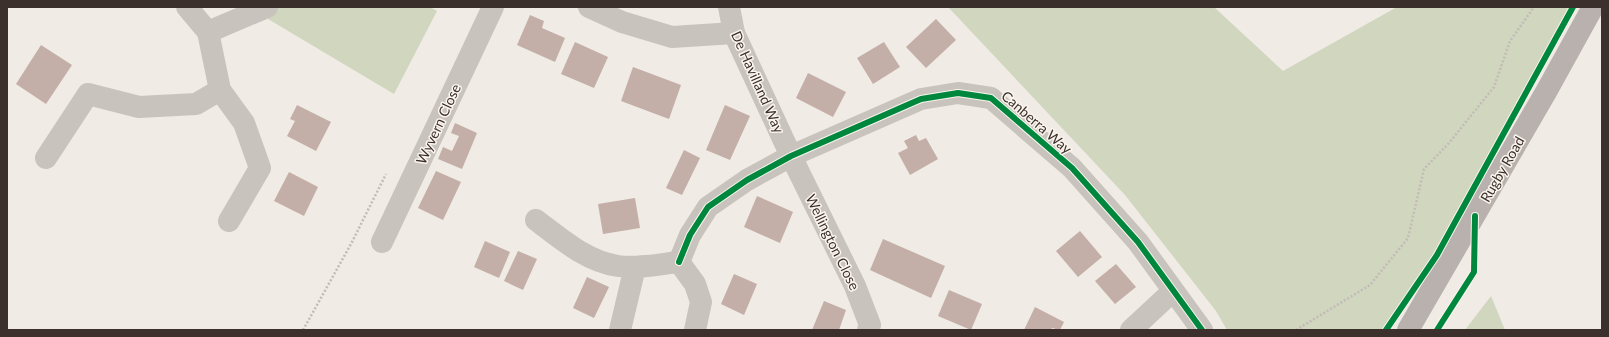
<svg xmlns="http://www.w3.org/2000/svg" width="1609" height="337" viewBox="0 0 1609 337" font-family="Lato,sans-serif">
  <rect width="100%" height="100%" fill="#f0ebe5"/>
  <!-- green -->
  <g fill="#d1d6bf">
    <polygon points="276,7 430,7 437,11 394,94 268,19"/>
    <polygon points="948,7 1214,7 1283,71 1397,7 1570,7 1445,238 1389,330 1227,330 1216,311 1125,195"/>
    <polygon points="1491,296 1505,330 1465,330"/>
  </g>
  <!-- building -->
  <g fill="#c3afa7">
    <polygon points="530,15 544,21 542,28 565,38 555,62 517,45"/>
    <polygon points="936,19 956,40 926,68 906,47"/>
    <polygon points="575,42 608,57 594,88 561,74"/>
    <polygon points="884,42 900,67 873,84 857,58"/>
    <polygon points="41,45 72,65 46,104 16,84"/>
    <polygon points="633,67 681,85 669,119 621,101"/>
    <polygon points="808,73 846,92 833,117 796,98"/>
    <polygon points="297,105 331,122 316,151 287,136 295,121 290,119"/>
    <polygon points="725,105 750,116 730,160 706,150"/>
    <polygon points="455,123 477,133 462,169 438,159 443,147 452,151 459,136 451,133"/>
    <polygon points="916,135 919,141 926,138 938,159 910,175 898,153 908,148 904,141"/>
    <polygon points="684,150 700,158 682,195 666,188"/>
    <polygon points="436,171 461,182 443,220 418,208"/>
    <polygon points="289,172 318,187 304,216 274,201"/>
    <polygon points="757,196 793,212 780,243 744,227"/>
    <polygon points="635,198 640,228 603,234 598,204"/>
    <polygon points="1080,231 1102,257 1078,277 1056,251"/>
    <polygon points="883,239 945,266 931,298 870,270"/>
    <polygon points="485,241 510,252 499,278 474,267"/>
    <polygon points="518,251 537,259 523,290 504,281"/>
    <polygon points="1116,264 1136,287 1115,304 1095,281"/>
    <polygon points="734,274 757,284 744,315 721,304"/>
    <polygon points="587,277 609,287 594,318 573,308"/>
    <polygon points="949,290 982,304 971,330 938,316"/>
    <polygon points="824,301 846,310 839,330 812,330"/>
    <polygon points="1035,307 1064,322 1060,330 1052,328 1051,330 1024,330"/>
  </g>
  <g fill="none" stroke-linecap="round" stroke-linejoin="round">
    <!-- path -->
    <g stroke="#c2bbb6" stroke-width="2.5" stroke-dasharray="2 2" stroke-linecap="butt">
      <polyline points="303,330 351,244 386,174"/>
      <polyline points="1296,330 1370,285 1408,238 1424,169 1449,143 1494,87 1510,41 1534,7"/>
    </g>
    <!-- minor -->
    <g stroke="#c9c3be" stroke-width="22">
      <polyline points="187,7 208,32 267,7"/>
      <polyline points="589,7 622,22 672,37 734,33"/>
      <polyline points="729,7 734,33 791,156 855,286 870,325 868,330"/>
      <polyline points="208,32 220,90 244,123 260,168 229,221"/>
      <polyline points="46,158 88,94 139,107 196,104 220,90"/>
      <path d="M 536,220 C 561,239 586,261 618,266 C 638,269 659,264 679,262"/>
      <polyline points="382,242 493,7"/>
      <polyline points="679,262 690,235 708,207 747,180 791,156 921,99 958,93 991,98 1072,168 1138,242 1202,330"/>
      <polyline points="679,262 695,284 701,302 695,330"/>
      <polyline points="620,330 635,267"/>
      <polyline points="1131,330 1173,291"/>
    </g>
    <!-- major -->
    <polyline stroke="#b8b1ad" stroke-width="22" points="1408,330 1546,92 1593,7"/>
    <!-- cycleway casing -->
    <g stroke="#fbf5ee" stroke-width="8">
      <g id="cycleway">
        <polyline points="679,262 690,235 708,207 747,180 791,156 921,99 958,93 991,98 1072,168 1138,242 1202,330"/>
        <polyline points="1386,330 1437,255 1573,7"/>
        <polyline points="1437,330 1474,272 1475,216"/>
      </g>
    </g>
    <!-- cycleway -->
    <use href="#cycleway" stroke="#00873e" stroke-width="6"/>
  </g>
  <g text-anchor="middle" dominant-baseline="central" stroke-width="3" stroke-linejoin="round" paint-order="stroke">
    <!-- street labels -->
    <g font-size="14" fill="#3b302b" stroke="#fbf5ee">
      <text transform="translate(758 82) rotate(66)">De Havilland Way</text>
      <text transform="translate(1037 122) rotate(41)">Canberra Way</text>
      <text transform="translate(438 124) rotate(-65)">Wyvern Close</text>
      <text transform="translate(1502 169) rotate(-60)">Rugby Road</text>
      <text transform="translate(833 242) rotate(64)">Wellington Close</text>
    </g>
  </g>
  <!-- border -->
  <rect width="1609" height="337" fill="none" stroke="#3b302b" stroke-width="16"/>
</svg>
